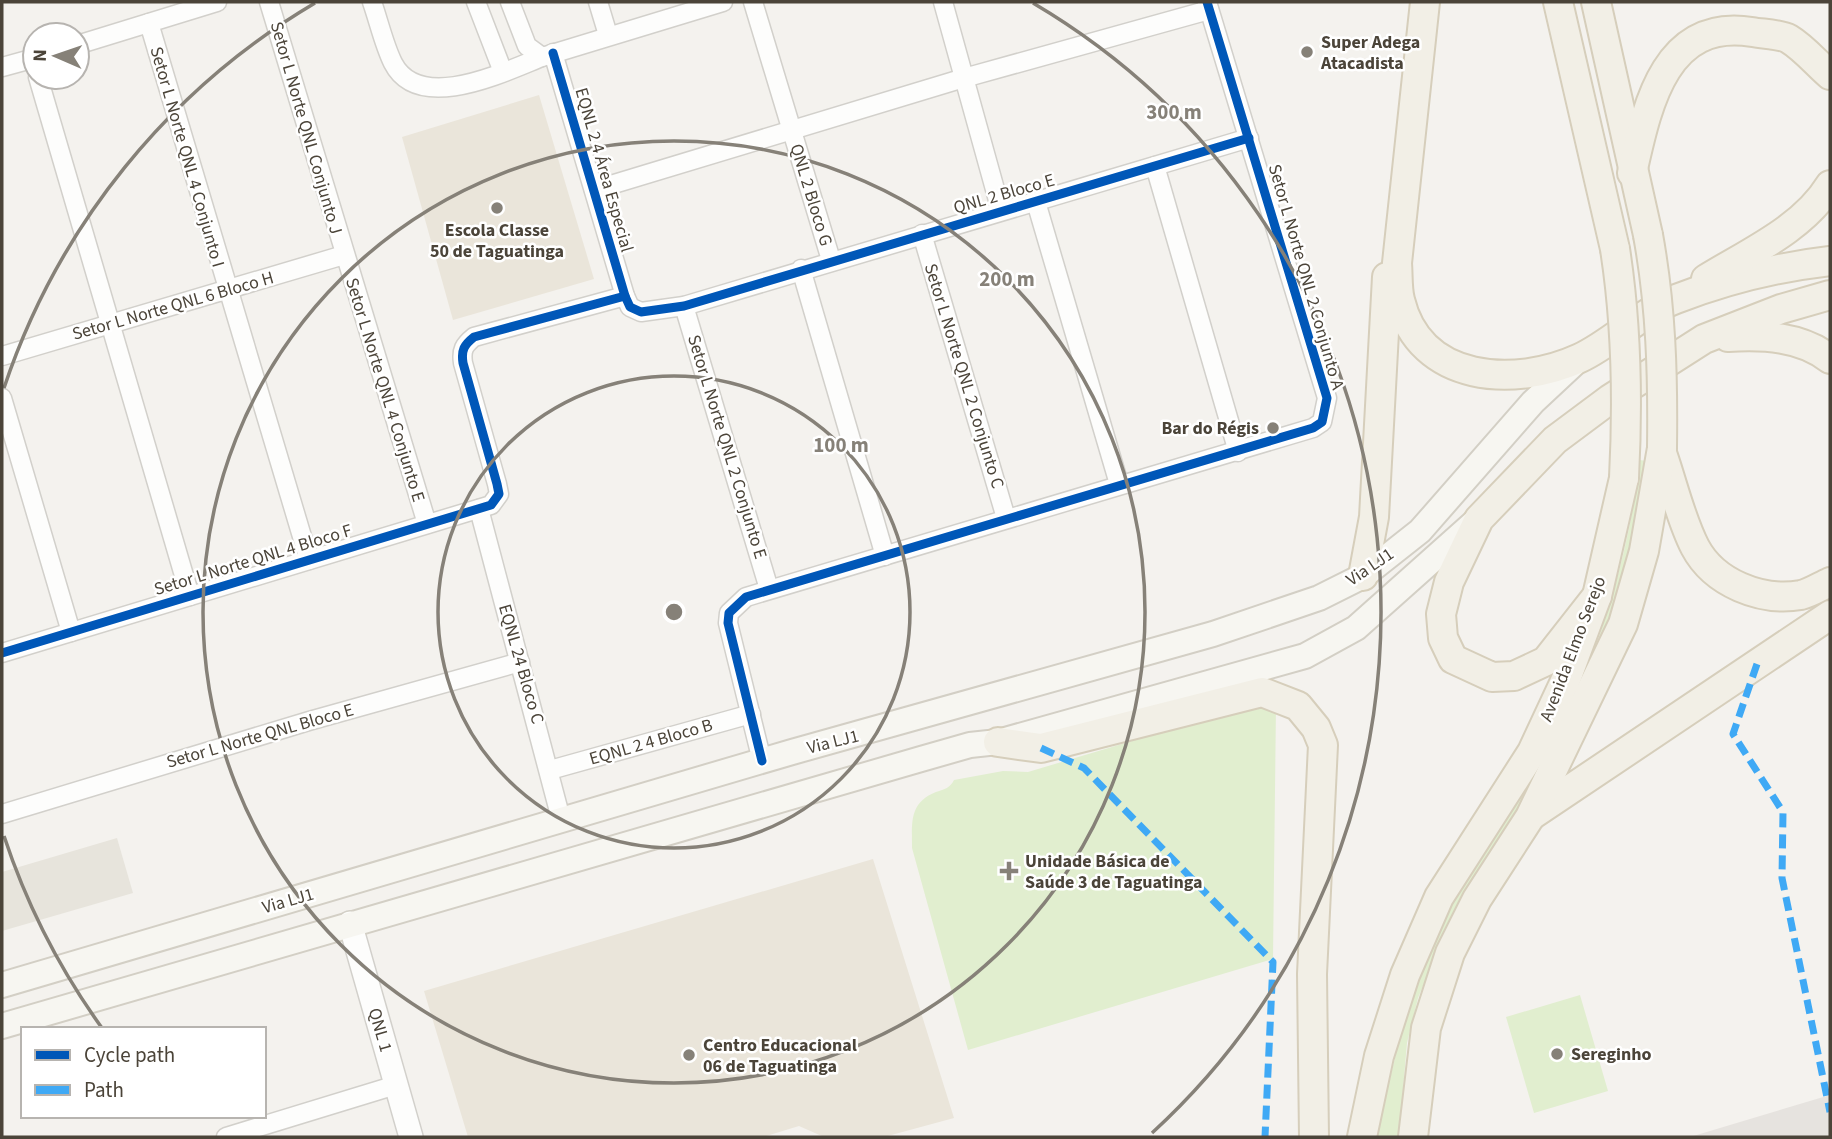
<svg xmlns="http://www.w3.org/2000/svg" width="1832" height="1139" viewBox="0 0 1832 1139" font-family="'Source Sans 3',sans-serif">
  <rect width="100%" height="100%" fill="#f4f2ee"/>
  <!-- residential -->
  <polygon fill="#e7e4dc" points="117,838 133,893 2,931 2,872"/>
  <!-- education -->
  <g fill="#eae5da">
    <polygon points="539,95 594,279 453,320 402,137"/>
    <polygon points="873,859 954,1118 884,1137 824,1137 799,1126 763,1137 468,1137 424,991"/>
  </g>
  <!-- green -->
  <g fill="#e1eecf">
    <path d="M 1640,460 L 1646,461 L 1624,579 L 1603,645 L 1519,809 L 1452,916 L 1418,998 L 1407,1043 L 1399,1137 L 1376,1137 L 1410,995 L 1446,914 L 1582,682 C 1611,610 1631,537 1640,460 Z"/>
    <path d="M 1276,706 L 1273,959 L 968,1050 L 912,848 C 912,822 909,803 936,792 C 945,789 950,788 954,780 L 1003,771 L 1028,772 L 1246,707 Z"/>
    <polygon points="1580,995 1608,1091 1534,1113 1506,1017"/>
  </g>
  <!-- parking -->
  <polygon fill="#e6e3df" points="1830,1095 1830,1137 1690,1137"/>
  <g fill="none" stroke-linecap="round" stroke-linejoin="round">
    <!-- minor casing -->
    <g stroke="#d2d0cb" stroke-width="21">
      <g id="minor">
        <polyline points="269,2 427,524"/>
        <path d="M 372,2 C 379,22 384,45 393,63 C 419,114 504,72 542,57"/>
        <polyline points="476,2 503,72"/>
        <polyline points="510,2 527,46 542,57 723,2"/>
        <polyline points="598,2 608,35"/>
        <polyline points="753,2 831,260"/>
        <polyline points="943,2 1001,211"/>
        <polyline points="149,23 309,560"/>
        <polyline points="77,45 217,2"/>
        <polyline points="553,53 625,296 630,307 641,312 684,306 1249,138"/>
        <polyline points="2,67 35,58"/>
        <polyline points="38,77 190,596"/>
        <polyline points="1155,166 1238,452"/>
        <polyline points="594,190 964,78 1209,10"/>
        <polyline points="1036,202 1119,484"/>
        <polyline points="922,234 1006,518"/>
        <polyline points="801,269 885,556"/>
        <polyline points="684,306 769,589"/>
        <polyline points="2,356 344,255"/>
        <polyline points="2,398 71,632"/>
        <polyline points="479,509 561,819"/>
        <path d="M 2,653 L 491,505 L 499,494 L 497,484 L 463,363 C 461,350 464,345 474,337 L 625,296"/>
        <polyline points="762,761 728,623 729,613 746,597 1313,428 1322,422 1327,398 1207,2"/>
        <polyline points="550,770 751,714"/>
        <polyline points="2,814 309,721 520,662"/>
        <polyline points="226,1137 396,1085"/>
      </g>
    </g>
    <!-- tertiary casing -->
    <g stroke="#d2d0cb" stroke-width="26">
      <polyline id="tertiary" points="350,923 411,1137"/>
    </g>
    <!-- secondary casing -->
    <g stroke="#d3cfc5" stroke-width="28">
      <g id="secondary">
        <polyline points="2,985 792,752 1213,634 1319,598 1363,576 1420,531 1533,402 1578,360"/>
        <polyline points="2,1026 921,759 970,745 998,742 1305,656 1356,628 1476,521"/>
      </g>
    </g>
    <!-- primary casing -->
    <g stroke="#d6cebb" stroke-width="32">
      <g id="primary">
        <path d="M 1425,2 L 1397,263 C 1398,275 1397,289 1400,300 C 1420,383 1515,388 1580,358 C 1614,342 1641,312 1676,299 C 1725,280 1778,267 1830,261"/>
        <polyline points="1558,2 1615,249"/>
        <polyline points="1596,2 1648,235"/>
        <path d="M 1632,173 C 1647,107 1664,18 1752,32 C 1763,34 1780,34 1789,39 C 1804,48 1817,64 1830,75"/>
        <path d="M 1706,279 C 1748,253 1803,229 1830,185"/>
        <path d="M 1728,337 C 1763,335 1801,336 1830,359"/>
        <path d="M 1663,456 C 1673,485 1681,520 1695,547 C 1714,583 1761,602 1801,595 C 1810,593 1821,586 1830,582"/>
        <polyline points="1363,576 1374,517 1387,277"/>
        <polyline points="1597,596 1546,661 1514,676 1492,677 1453,659 1443,638 1441,614 1449,582 1479,519 1555,440 1610,399 1704,339 1781,309 1830,295"/>
        <polyline points="998,742 1041,748 1262,692 1298,706 1316,728 1323,745 1312,974 1314,1137"/>
        <polyline points="1532,815 1830,615"/>
        <polyline points="1362,1137 1379,1056 1405,975 1439,897 1532,752 1567,677 1597,596 1624,478"/>
        <polyline points="1413,1137 1426,1028 1450,953 1477,899 1530,817 1623,624 1644,551 1662,448"/>
      </g>
    </g>
    <!-- minor -->
    <use href="#minor" stroke="#fdfdfc" stroke-width="18"/>
    <!-- tertiary -->
    <use href="#tertiary" stroke="#fdfdfc" stroke-width="23"/>
    <!-- secondary -->
    <use href="#secondary" stroke="#f7f6f1" stroke-width="24"/>
    <!-- primary -->
    <use href="#primary" stroke="#f2efe6" stroke-width="28"/>
    <!-- primary-bridge casing -->
    <g stroke="#d6cebb" stroke-width="32" stroke-linecap="butt">
      <g id="primary-bridge">
        <path d="M 1648,235 C 1661,306 1663,375 1662,448"/>
        <path d="M 1615,249 C 1627,326 1628,400 1624,478"/>
      </g>
    </g>
    <!-- primary-bridge -->
    <use href="#primary-bridge" stroke="#f2efe6" stroke-width="28"/>
    <!-- quiet -->
    <g stroke="#3fa9f5" stroke-width="7" stroke-dasharray="14 7" stroke-linecap="butt">
      <polyline points="1757,664 1733,734 1783,812 1782,878 1830,1112"/>
      <polyline points="1041,748 1084,768 1273,962 1265,1137"/>
    </g>
    <!-- cycleway casing -->
    <g stroke="#fff" stroke-width="13">
      <g id="cycleway">
        <polyline points="553,53 625,296 630,307 641,312 684,306 1249,138"/>
        <path d="M 2,653 L 491,505 L 499,494 L 497,484 L 463,363 C 461,350 464,345 474,337 L 625,296"/>
        <polyline points="762,761 728,623 729,613 746,597 1313,428 1322,422 1327,398 1207,2"/>
      </g>
    </g>
    <!-- cycleway -->
    <use href="#cycleway" stroke="#0057b8" stroke-width="9"/>
  </g>
  <!-- distance rings -->
  <g fill="none" stroke="#868178" stroke-width="3.5">
    <circle cx="674" cy="612" r="236"/>
    <circle cx="674" cy="612" r="471"/>
    <path d="M102 1028A707 707 0 0 1 4 836M4 388A707 707 0 0 1 315 3M1033 3A707 707 0 0 1 1152 1133"/>
  </g>
  <!-- markers -->
  <g fill="#868178" stroke="#fff" stroke-width="2.5">
    <circle cx="1307" cy="52" r="7"/>
    <circle cx="497" cy="208" r="7"/>
    <circle cx="1273" cy="428" r="7"/>
    <path d="M1005.5 860.5h7v7h7v7h-7v7h-7v-7h-7v-7h7z"/>
    <circle cx="1557" cy="1054" r="7"/>
    <circle cx="689" cy="1055" r="7"/>
  </g>
  <g text-anchor="middle" dominant-baseline="central" stroke-width="5" stroke-linejoin="round" paint-order="stroke">
    <!-- poi labels -->
    <g font-size="18" font-weight="bold" fill="#4b4439" stroke="#fff" text-anchor="start">
      <text x="1321" y="42">Super Adega<tspan x="1321" dy="21">Atacadista</tspan></text>
      <text x="497" y="230" text-anchor="middle">Escola Classe<tspan x="497" dy="21">50 de Taguatinga</tspan></text>
      <text x="1259" y="428" text-anchor="end">Bar do Régis</text>
      <text x="1025" y="861">Unidade Básica de<tspan x="1025" dy="21">Saúde 3 de Taguatinga</tspan></text>
      <text x="703" y="1045">Centro Educacional<tspan x="703" dy="21">06 de Taguatinga</tspan></text>
      <text x="1571" y="1054">Sereginho</text>
    </g>
    <!-- street labels -->
    <g font-size="18" fill="#4b4439" stroke="#fff">
      <text transform="translate(306 128) rotate(74)">Setor L Norte QNL Conjunto J</text>
      <text transform="translate(187 157) rotate(74)">Setor L Norte QNL 4 Conjunto I</text>
      <text transform="translate(604 170) rotate(74)">EQNL 2 4 Área Especial</text>
      <text transform="translate(1004 194) rotate(-16)">QNL 2 Bloco E</text>
      <text transform="translate(811 195) rotate(73)">QNL 2 Bloco G</text>
      <text transform="translate(1306 277) rotate(74)">Setor L Norte QNL 2 Conjunto A</text>
      <text transform="translate(173 306) rotate(-16)">Setor L Norte QNL 6 Bloco H</text>
      <text transform="translate(964 376) rotate(73)">Setor L Norte QNL 2 Conjunto C</text>
      <text transform="translate(385 390) rotate(73)">Setor L Norte QNL 4 Conjunto E</text>
      <text transform="translate(727 447) rotate(73)">Setor L Norte QNL 2 Conjunto E</text>
      <text transform="translate(253 560) rotate(-17)">Setor L Norte QNL 4 Bloco F</text>
      <text transform="translate(1370 567) rotate(-34)">Via LJ1</text>
      <text transform="translate(1573 649) rotate(-69)">Avenida Elmo Serejo</text>
      <text transform="translate(521 664) rotate(74)">EQNL 24 Bloco C</text>
      <text transform="translate(260 736) rotate(-16)">Setor L Norte QNL Bloco E</text>
      <text transform="translate(651 742) rotate(-16)">EQNL 2 4 Bloco B</text>
      <text transform="translate(833 742) rotate(-14)">Via LJ1</text>
      <text transform="translate(288 901) rotate(-16)">Via LJ1</text>
      <text transform="translate(380 1030) rotate(74)">QNL 1</text>
    </g>
  </g>
  <circle cx="674" cy="612" r="10" fill="#868178" stroke="#fff" stroke-width="3.5"/>
  <g font-size="21" text-anchor="middle" font-weight="bold" fill="#868178" stroke="#fff" stroke-width="5" stroke-linejoin="round" paint-order="stroke">
    <text x="1174" y="119">300 m</text>
    <text x="1007" y="286">200 m</text>
    <text x="841" y="452">100 m</text>
  </g>
  <!-- border -->
  <rect width="1832" height="1139" fill="none" stroke="#4b4439" stroke-width="7"/>
  <!-- legend -->
  <rect x="21" y="1027" width="245" height="91" fill="#ffffff" stroke="#b7b4b0" stroke-width="2"/>
  <rect x="35" y="1050" width="35" height="10" fill="#0057b8" stroke="#b7b4b0" stroke-width="2"/>
  <text x="84" y="1062" font-size="21" fill="#4b4439">Cycle path</text>
  <rect x="35" y="1085" width="35" height="10" fill="#3fa9f5" stroke="#b7b4b0" stroke-width="2"/>
  <text x="84" y="1097" font-size="21" fill="#4b4439">Path</text>
  <!-- north arrow -->
  <g transform="translate(56 56) rotate(272)"><circle r="33" fill="#ffffff" stroke="#b7b4b0" stroke-width="2"/>
  <path d="M0-5L12 26L0 18L-12 26Z" fill="#868178"/>
  <text y="-10" font-size="19" font-weight="bold" text-anchor="middle" fill="#4b4439">N</text>
  </g>
</svg>
